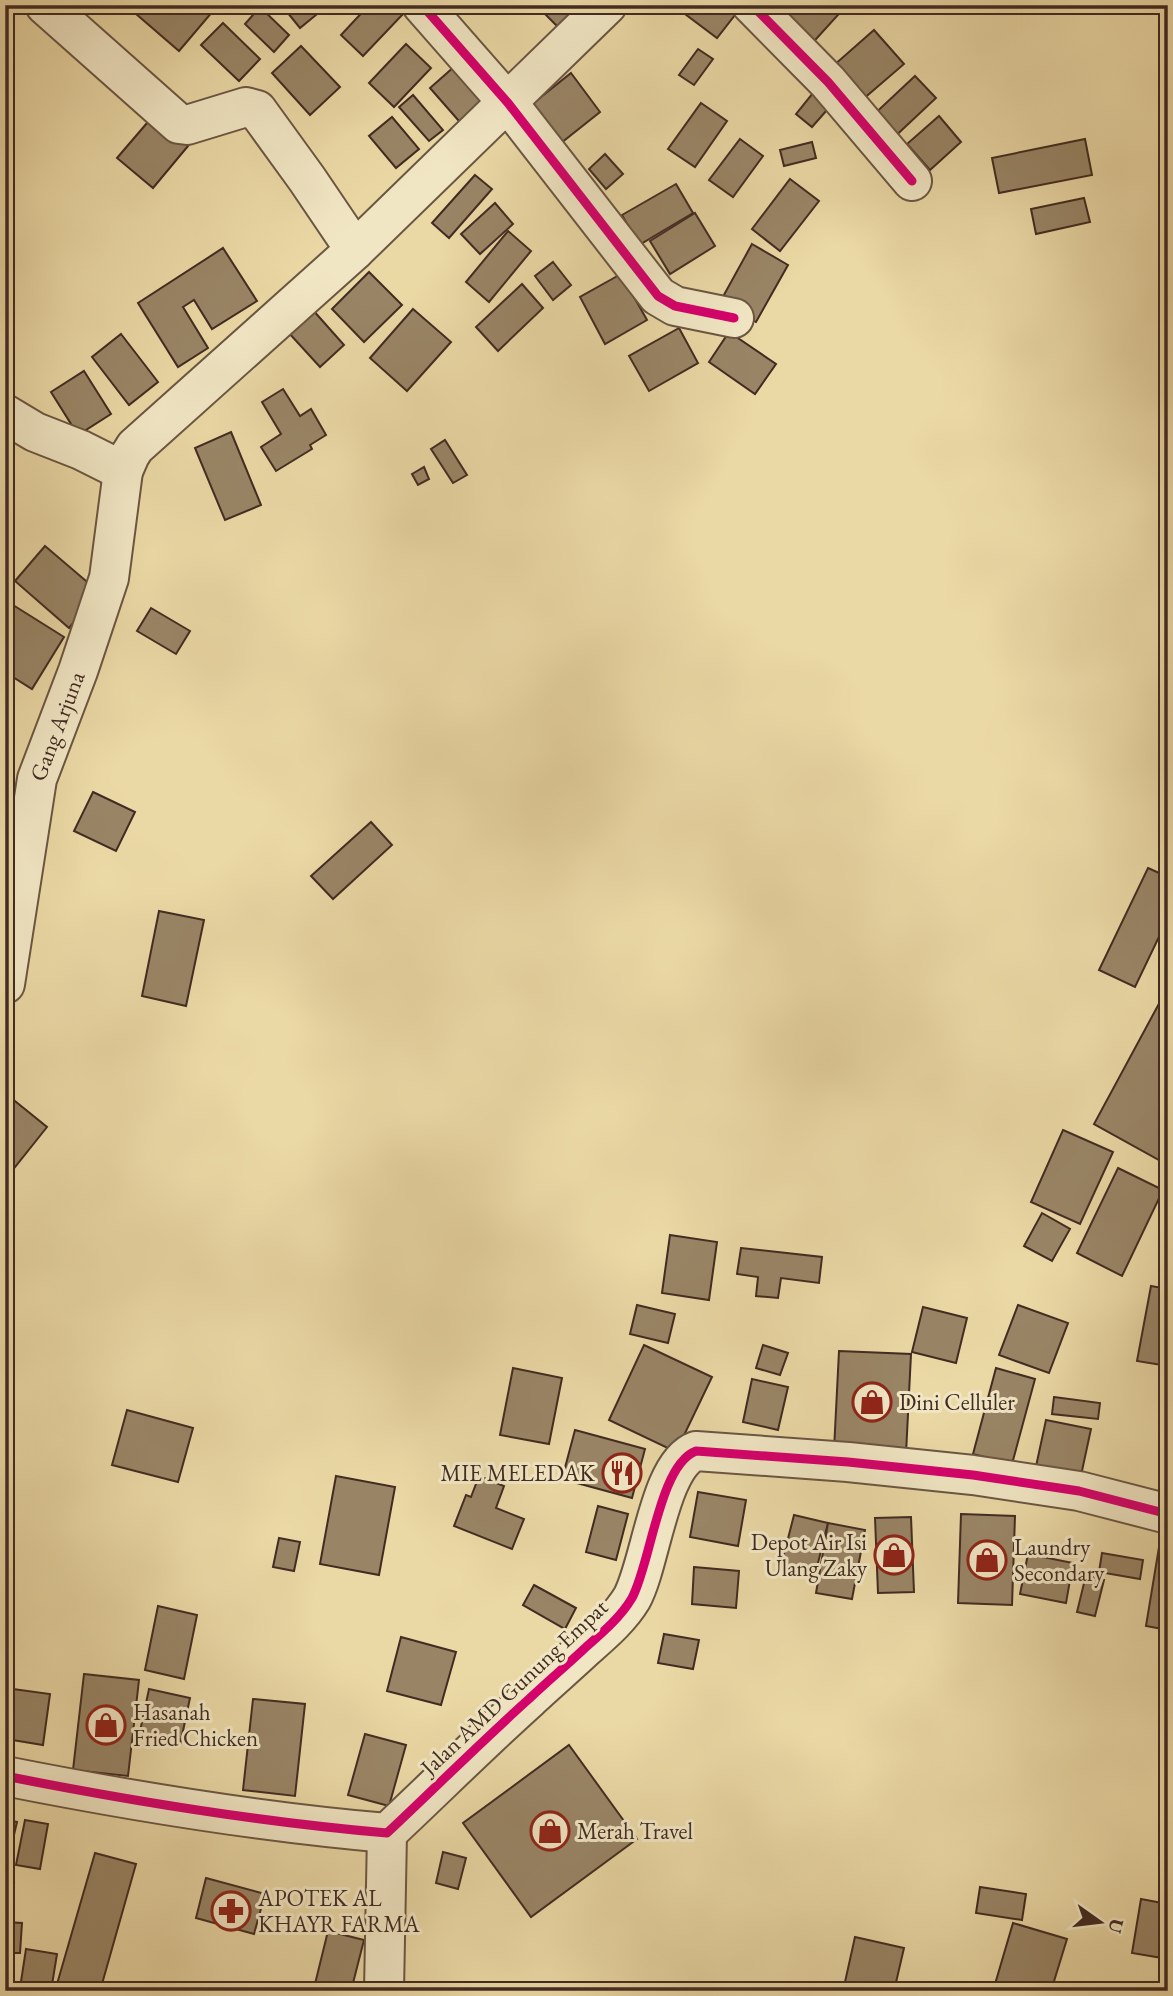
<svg xmlns="http://www.w3.org/2000/svg" width="1173" height="1996" viewBox="0 0 1173 1996" font-family="'EB Garamond',serif">
  <rect width="100%" height="100%" fill="#ead8a5"/>
  <filter id="stains"><feTurbulence type="fractalNoise" baseFrequency=".00286" numOctaves="4"/><feColorMatrix values="0 0 0 0 .2 0 0 0 0 .09 0 0 0 0 .02 0 0 0 .5 -.17"/></filter>
  <radialGradient id="worn" r=".72"><stop offset=".6" stop-color="#630" stop-opacity="0"/><stop offset="1" stop-color="#630" stop-opacity=".3"/></radialGradient>
  <!-- building -->
  <g fill="#998566" stroke="#412b22" stroke-width="2">
    <polygon points="141,5 207,5 213,11 179,51 135,13"/>
    <polygon points="285,5 328,5 300,28 283,7"/>
    <polygon points="369,5 393,5 403,14 363,56 341,35"/>
    <polygon points="536,5 570,5 584,20 567,36"/>
    <polygon points="679,5 742,6 717,38 677,8"/>
    <polygon points="769,5 847,5 807,49"/>
    <polygon points="260,7 289,35 274,52 245,24"/>
    <polygon points="223,23 260,59 239,81 201,45"/>
    <polygon points="874,30 904,64 862,100 833,66"/>
    <polygon points="406,44 431,68 394,107 369,83"/>
    <polygon points="301,46 340,87 310,115 272,73"/>
    <polygon points="698,49 713,59 694,85 679,75"/>
    <polygon points="455,66 490,107 466,129 430,88"/>
    <polygon points="571,73 600,112 561,143 531,105"/>
    <polygon points="915,76 936,98 889,142 868,120"/>
    <polygon points="817,88 834,102 812,127 796,114"/>
    <polygon points="413,95 443,130 429,141 399,107"/>
    <polygon points="701,103 727,121 695,167 668,149"/>
    <polygon points="153,116 188,146 153,188 117,158"/>
    <polygon points="939,116 961,142 930,170 907,144"/>
    <polygon points="392,117 419,149 396,168 369,136"/>
    <polygon points="740,139 763,156 733,197 709,180"/>
    <polygon points="1085,139 1092,175 999,193 992,158"/>
    <polygon points="812,142 816,158 784,166 780,150"/>
    <polygon points="605,154 623,174 606,189 589,169"/>
    <polygon points="475,175 492,189 449,238 432,223"/>
    <polygon points="790,179 819,201 780,251 752,229"/>
    <polygon points="676,184 693,213 639,245 622,215"/>
    <polygon points="1084,198 1090,222 1036,234 1031,209"/>
    <polygon points="495,203 513,224 480,254 461,234"/>
    <polygon points="695,213 715,246 670,274 650,241"/>
    <polygon points="508,231 531,251 489,302 466,282"/>
    <polygon points="752,244 788,265 756,322 720,302"/>
    <polygon points="223,248 257,301 212,329 194,300 183,307 208,348 178,367 138,303"/>
    <polygon points="553,262 571,285 553,300 535,276"/>
    <polygon points="369,272 402,305 364,342 332,309"/>
    <polygon points="621,274 647,320 605,344 580,297"/>
    <polygon points="522,284 543,308 498,351 476,327"/>
    <polygon points="312,309 344,345 320,367 288,332"/>
    <polygon points="413,309 451,342 407,391 370,358"/>
    <polygon points="679,328 698,363 649,391 629,356"/>
    <polygon points="729,332 776,364 755,394 709,362"/>
    <polygon points="121,334 158,382 129,405 92,357"/>
    <polygon points="84,371 111,414 78,435 51,392"/>
    <polygon points="283,389 300,416 311,409 326,435 310,445 312,449 276,471 261,447 281,434 262,402"/>
    <polygon points="231,432 261,505 225,520 195,448"/>
    <polygon points="445,440 467,475 453,483 431,449"/>
    <polygon points="424,467 429,479 418,485 412,474"/>
    <polygon points="45,546 99,592 69,628 15,581"/>
    <polygon points="5,600 64,637 32,689 5,672"/>
    <polygon points="151,608 190,631 176,654 137,631"/>
    <polygon points="93,792 135,812 116,851 74,831"/>
    <polygon points="371,822 392,845 333,899 311,876"/>
    <polygon points="1148,868 1168,877 1168,918 1135,987 1099,970"/>
    <polygon points="159,911 204,920 186,1006 142,996"/>
    <polygon points="1168,987 1168,1165 1094,1124"/>
    <polygon points="5,1093 47,1127 15,1167 5,1159"/>
    <polygon points="1063,1130 1113,1152 1080,1224 1031,1202"/>
    <polygon points="1118,1168 1163,1190 1122,1276 1077,1253"/>
    <polygon points="1042,1213 1070,1229 1052,1261 1024,1246"/>
    <polygon points="670,1235 717,1242 709,1300 662,1293"/>
    <polygon points="741,1248 822,1257 819,1283 781,1278 778,1298 756,1296 758,1277 737,1274"/>
    <polygon points="1151,1286 1168,1289 1168,1366 1137,1361"/>
    <polygon points="637,1305 675,1314 668,1343 630,1334"/>
    <polygon points="1018,1305 1068,1323 1049,1373 999,1355"/>
    <polygon points="923,1307 967,1318 956,1363 912,1352"/>
    <polygon points="644,1345 712,1377 676,1452 609,1420"/>
    <polygon points="763,1345 788,1353 780,1375 756,1368"/>
    <polygon points="839,1351 911,1354 906,1454 834,1450"/>
    <polygon points="513,1368 562,1378 549,1444 500,1435"/>
    <polygon points="996,1368 1035,1379 1012,1464 973,1454"/>
    <polygon points="752,1379 788,1387 778,1430 743,1422"/>
    <polygon points="1054,1397 1100,1403 1098,1419 1052,1414"/>
    <polygon points="127,1410 193,1428 178,1482 112,1465"/>
    <polygon points="1046,1420 1091,1429 1077,1494 1032,1485"/>
    <polygon points="575,1430 645,1449 632,1498 562,1479"/>
    <polygon points="336,1476 395,1487 379,1575 320,1564"/>
    <polygon points="479,1476 504,1486 496,1508 524,1519 512,1549 454,1526 466,1495 471,1497"/>
    <polygon points="698,1492 746,1500 738,1546 690,1537"/>
    <polygon points="598,1506 628,1514 616,1560 586,1552"/>
    <polygon points="961,1514 1015,1516 1012,1605 958,1603"/>
    <polygon points="794,1515 828,1523 815,1575 781,1566"/>
    <polygon points="911,1517 914,1592 878,1593 875,1518"/>
    <polygon points="828,1523 865,1530 852,1599 816,1593"/>
    <polygon points="279,1538 300,1542 294,1571 273,1567"/>
    <polygon points="1160,1541 1168,1542 1168,1630 1146,1626"/>
    <polygon points="1102,1553 1143,1560 1140,1579 1099,1572"/>
    <polygon points="1028,1554 1073,1563 1066,1603 1020,1594"/>
    <polygon points="694,1567 739,1571 736,1608 692,1604"/>
    <polygon points="1086,1575 1104,1580 1095,1616 1077,1612"/>
    <polygon points="534,1585 576,1608 565,1629 523,1605"/>
    <polygon points="158,1606 197,1615 184,1679 145,1670"/>
    <polygon points="664,1634 699,1640 693,1669 658,1663"/>
    <polygon points="401,1637 456,1652 441,1705 387,1691"/>
    <polygon points="84,1674 139,1680 128,1776 73,1770"/>
    <polygon points="13,1689 50,1694 43,1745 6,1739"/>
    <polygon points="149,1689 190,1698 180,1745 139,1736"/>
    <polygon points="253,1699 305,1704 295,1796 243,1790"/>
    <polygon points="365,1734 406,1745 389,1806 348,1795"/>
    <polygon points="569,1745 637,1839 531,1917 463,1823"/>
    <polygon points="5,1819 17,1822 7,1865 5,1864"/>
    <polygon points="25,1820 48,1824 40,1869 16,1865"/>
    <polygon points="443,1852 466,1858 458,1889 436,1883"/>
    <polygon points="95,1853 136,1864 100,1991 55,1991"/>
    <polygon points="206,1878 265,1894 254,1934 196,1918"/>
    <polygon points="5,1880 14,1883 7,1904 5,1904"/>
    <polygon points="980,1887 1026,1894 1022,1920 976,1913"/>
    <polygon points="1141,1899 1168,1904 1168,1959 1132,1953"/>
    <polygon points="5,1922 22,1923 20,1953 5,1953"/>
    <polygon points="1013,1923 1067,1939 1051,1991 993,1991"/>
    <polygon points="328,1931 364,1940 351,1991 325,1991 314,1988"/>
    <polygon points="855,1937 904,1948 894,1991 843,1991"/>
    <polygon points="26,1949 57,1954 51,1991 20,1988"/>
  </g>
  <g fill="none" stroke-linecap="round" stroke-linejoin="round">
    <!-- minor casing -->
    <g stroke="#6b5643" stroke-width="42">
      <g id="minor">
        <polyline points="45,5 179,124 187,125 246,107 257,110 307,179 355,250"/>
        <polyline points="422,5 508,103 658,296 675,306 734,318"/>
        <polyline points="752,5 828,82 912,181"/>
        <polyline points="5,414 35,432 81,450 123,471 130,455 135,447 355,250 607,5"/>
        <path id="s1" d="M 5,984 L 37,779 L 78,671 L 109,578 L 123,471"/>
        <path d="M 5,1776 C 131,1801 259,1822 387,1833 C 435,1788 481,1742 530,1698 C 548,1681 567,1665 585,1648 C 602,1633 620,1618 632,1598 C 651,1563 659,1465 696,1451 L 848,1462 L 973,1475 L 1079,1491 L 1168,1514"/>
        <polyline points="384,1991 387,1833"/>
      </g>
    </g>
    <!-- minor -->
    <use href="#minor" stroke="#f1e6c4" stroke-width="38"/>
    <!-- cycleway casing -->
    <g stroke="#f1e6c4" stroke-width="13">
      <g id="cycleway">
        <polyline points="422,5 508,103 658,296 675,306 734,318"/>
        <polyline points="752,5 828,82 912,181"/>
        <path d="M 5,1776 C 131,1801 259,1822 387,1833 C 435,1788 481,1742 530,1698 C 548,1681 567,1665 585,1648 C 602,1633 620,1618 632,1598 C 651,1563 659,1465 696,1451 L 848,1462 L 973,1475 L 1079,1491 L 1168,1514"/>
      </g>
    </g>
    <!-- cycleway -->
    <use href="#cycleway" stroke="#d6006c" stroke-width="9"/>
  </g>
  <!-- icons -->
  <defs>
    <g id="shop-ring" transform="scale(2.0125)"><circle r="9.5" fill="#f1e6c4" stroke="#8f2418" stroke-width="1.5"/><path d="M-5-2.5h2.3a2.7 3.5 0 0 1 5.4 0H5L5.5 6h-11ZM-1.5-2.5h3a1.5 2.3 0 0 0-3 0Z" fill="#8f2418"/></g>
    <g id="restaurant-ring" transform="scale(2.0125)"><circle r="9.5" fill="#f1e6c4" stroke="#8f2418" stroke-width="1.5"/><path d="M-5-6h1v4h1v-4h1v4h1v-4h1v5L-1.5 .5V6h-2V.5L-5-1ZM5-6V6H3V1.5H1.5Q1.5-4 5-6Z" fill="#8f2418"/></g>
    <g id="pharmacy-ring" transform="scale(2.0125)"><circle r="9.5" fill="#f1e6c4" stroke="#8f2418" stroke-width="1.5"/><path d="M-2-6h4v4h4v4h-4v4h-4v-4h-4v-4h4Z" fill="#8f2418"/></g>
  </defs>
  <g fill-rule="evenodd">
    <use href="#shop-ring" x="872" y="1402"/>
    <use href="#restaurant-ring" x="622" y="1473"/>
    <use href="#shop-ring" x="894" y="1555"/>
    <use href="#shop-ring" x="987" y="1560"/>
    <use href="#shop-ring" x="106" y="1725"/>
    <use href="#shop-ring" x="550" y="1831"/>
    <use href="#pharmacy-ring" x="231" y="1911"/>
  </g>
  <g text-anchor="middle" dominant-baseline="central" stroke-width="6" stroke-linejoin="round" paint-order="stroke">
    <!-- street labels -->
    <g font-size="23" fill="#412b22" stroke="#f1e6c4">
      <text stroke="none"><textPath href="#s1" startOffset="264">Gang Arjuna</textPath></text>
      <text transform="translate(514 1687) rotate(-43)">Jalan AMD Gunung Empat</text>
    </g>
    <!-- poi labels -->
    <g font-size="23" fill="#412b22" stroke="#f1e6c4" text-anchor="start">
      <text x="899" y="1402">Dini Celluler</text>
      <text x="595" y="1473" text-anchor="end">MIE MELEDAK</text>
      <text x="867" y="1542" text-anchor="end">Depot Air Isi<tspan x="867" dy="26">Ulang Zaky</tspan></text>
      <text x="1014" y="1547">Laundry<tspan x="1014" dy="26">Secondary</tspan></text>
      <text x="133" y="1712">Hasanah<tspan x="133" dy="26">Fried Chicken</tspan></text>
      <text x="577" y="1831">Merah Travel</text>
      <text x="258" y="1898">APOTEK AL<tspan x="258" dy="26">KHAYR FARMA</tspan></text>
    </g>
  </g>
  <!-- margin -->
  <rect width="1173" height="1996" fill="none" stroke="#ead8a5" stroke-width="28"/>
  <rect x="7" y="7" width="1159" height="1982" fill="none" stroke="#412b22" stroke-width="3.5"/>
  <rect x="14" y="14" width="1145" height="1968" fill="none" stroke="#412b22" stroke-width="2"/>
  <!-- north arrow -->
  <g transform="translate(1100 1922) rotate(104)" stroke="#f1e6c4" stroke-width="5" paint-order="stroke">
  <path d="M0-5L12 26L0 18L-12 26Z" fill="#412b22"/>
  <text y="-10" font-size="19" font-weight="bold" text-anchor="middle" fill="#412b22">U</text>
  </g>
  <rect width="100%" height="100%" filter="url(#stains)"/>
  <rect width="100%" height="100%" fill="url(#worn)"/>
</svg>
